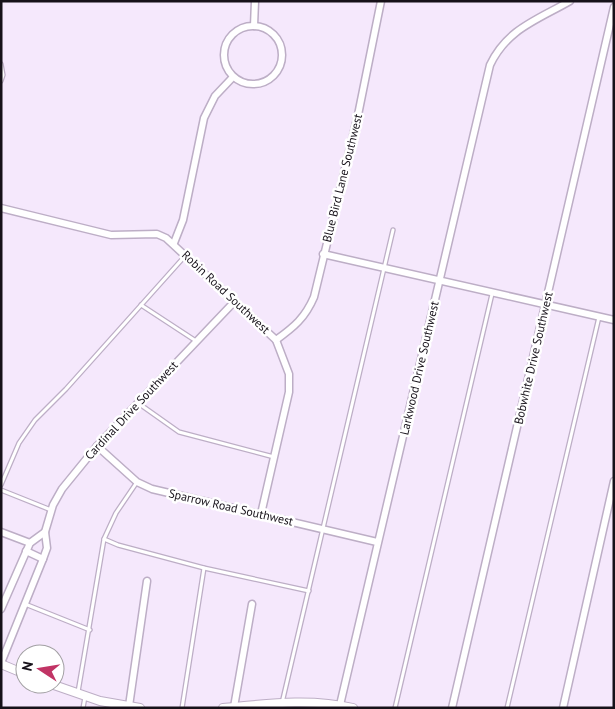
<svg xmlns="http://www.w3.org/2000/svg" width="615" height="709" viewBox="0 0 615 709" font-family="'PT Sans',sans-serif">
  <rect width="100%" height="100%" fill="#f5e8fc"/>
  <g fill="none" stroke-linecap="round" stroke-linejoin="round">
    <!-- service casing -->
    <g stroke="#bdaec6" stroke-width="5.5">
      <g id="service">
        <polyline points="1,64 3,75 1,81"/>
        <polyline points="141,305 196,341"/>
        <polyline points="138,403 179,432 274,457"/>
        <polyline points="1,485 19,443 35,420 66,389 185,256"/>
        <polyline points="1,490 51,510"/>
        <polyline points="104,539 118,545 204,568 309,591"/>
        <polyline points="25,604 90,630"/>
        <polyline points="78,692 104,539 116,513 137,482"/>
        <polyline points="282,703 393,230"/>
        <polyline points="83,708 85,697"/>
        <polyline points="182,708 204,568"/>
        <polyline points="395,708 492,294"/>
        <polyline points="507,708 599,317"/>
      </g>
    </g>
    <!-- minor casing -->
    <g stroke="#bdaec6" stroke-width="9">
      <g id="minor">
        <circle cx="253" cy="55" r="29"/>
        <polyline points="254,26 255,1"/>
        <polyline points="1,208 111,235 157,234 166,238 276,340 289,374 289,392 261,514"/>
        <polyline points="174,243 183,220 204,118 215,96 233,77"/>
        <polyline points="323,254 614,320"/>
        <path d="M 276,340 C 294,327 305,318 314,297 L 358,115 L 381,1"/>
        <polyline points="97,446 137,482 152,489 377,542"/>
        <polyline points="1,532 30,543"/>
        <polyline points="26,551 43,559"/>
        <polyline points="1,609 30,543 45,532"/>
        <polyline points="1,663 43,559 47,548 45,532 53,505 62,489 97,446 235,301"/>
        <path d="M 340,705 L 490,65 C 507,29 537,20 570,1"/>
        <polyline points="129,706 147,581"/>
        <polyline points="234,707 252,604"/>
        <polyline points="452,708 614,7"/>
        <polyline points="563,708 614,481"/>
      </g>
    </g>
    <!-- tertiary casing -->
    <g stroke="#bdaec6" stroke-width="10">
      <g id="tertiary">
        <polyline points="1,664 25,674"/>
        <polyline points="51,684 100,701 140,708"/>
        <path d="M 223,708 C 266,704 310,698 353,708"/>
      </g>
    </g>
    <!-- service -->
    <use href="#service" stroke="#fff" stroke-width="3"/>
    <!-- minor -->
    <use href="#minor" stroke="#fff" stroke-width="6"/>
    <!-- tertiary -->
    <use href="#tertiary" stroke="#fff" stroke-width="8"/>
  </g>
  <g text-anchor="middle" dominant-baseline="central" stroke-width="5" stroke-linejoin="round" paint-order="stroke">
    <!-- street labels -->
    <g font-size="12" fill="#161119" stroke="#fff">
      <text transform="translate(342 178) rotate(-76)">Blue Bird Lane Southwest</text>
      <text transform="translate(226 292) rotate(43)">Robin Road Southwest</text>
      <text transform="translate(533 358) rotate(-77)">Bobwhite Drive Southwest</text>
      <text transform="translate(419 368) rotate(-77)">Larkwood Drive Southwest</text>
      <text transform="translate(131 410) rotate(-47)">Cardinal Drive Southwest</text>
      <text transform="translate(231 507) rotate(13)">Sparrow Road Southwest</text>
    </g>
  </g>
  <!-- border -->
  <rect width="615" height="709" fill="none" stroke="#161119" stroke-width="5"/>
  <!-- north arrow -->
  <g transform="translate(40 669) rotate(282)"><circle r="24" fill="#ffffff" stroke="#a2a0a3"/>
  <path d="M0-4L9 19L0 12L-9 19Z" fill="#c13465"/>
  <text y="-8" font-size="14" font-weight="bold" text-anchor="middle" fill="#161119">N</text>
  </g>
</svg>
